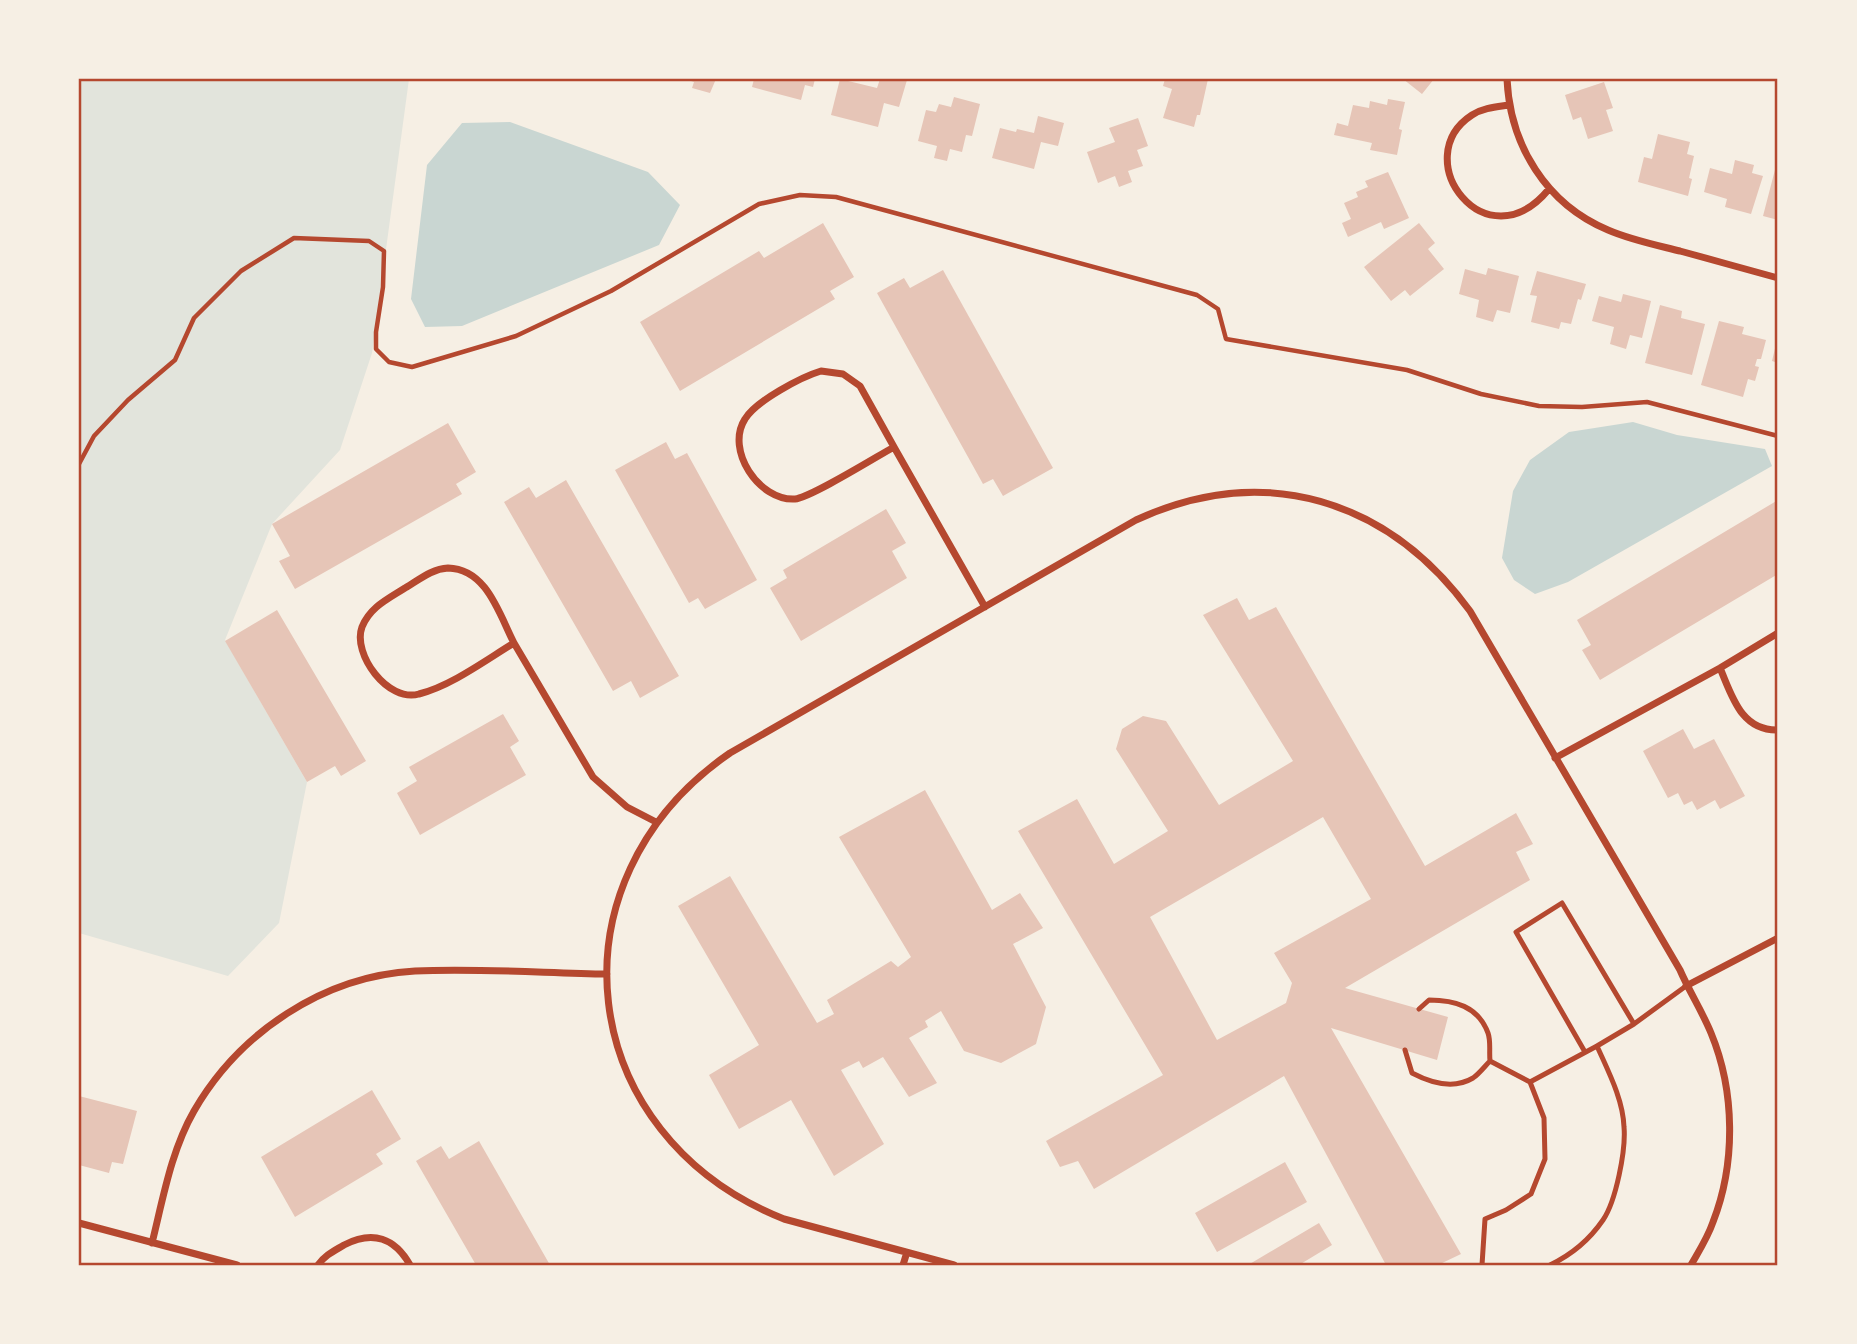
<svg xmlns="http://www.w3.org/2000/svg" width="1857" height="1344" font-family="Cabin,sans-serif">
<style>
.green{fill:#e2e4dc}
.water{fill:#c9d6d2}
.building{fill:#e6c5b7;fill-rule:evenodd}
.lines{fill:none;stroke-linecap:round;stroke-linejoin:round}
.path{stroke:#b5482f;stroke-width:4.5}
.service{stroke:#b5482f;stroke-width:5}
.minor{stroke:#b5482f;stroke-width:7}
.neatline{fill:none;stroke:#b5482f;stroke-width:2.5}
</style>
<rect width="100%" height="100%" fill="#f6efe4"/>
<!-- green -->
<path class="green" d="M79,79H409L372,353L340,450L272,524L225,640L307,782L279,923L228,976L79,933Z"/>
<!-- water -->
<path class="water" d="M510,122L648,172L680,205L659,245L462,326L425,327L411,299L427,165L462,123Z
M1633,422L1677,435L1765,449L1772,466L1568,582L1535,594L1514,580L1502,558L1513,491L1530,460L1569,432Z"/>
<!-- building -->
<path class="building" d="M685,79H716L710,93L692,88L694,82Z
M754,79H815L813,87L805,85L801,100L752,87Z
M840,79L877,88L880,79L907,80L899,107L884,103L878,127L831,115Z
M1165,79H1208L1200,115H1197L1194,127L1163,118L1172,89L1163,86Z
M1403,79H1434L1422,94Z
M1604,82L1613,108L1606,110L1613,131L1588,139L1581,117L1573,120L1565,95Z
M954,97L980,104L972,136L966,135L962,152L950,149L947,161L934,158L937,146L918,141L926,110L936,112L939,104L951,107Z
M1388,99L1405,102L1399,129L1402,130L1397,155L1370,150L1372,143L1334,135L1337,123L1348,126L1353,105L1369,108L1370,101L1387,105Z
M1038,116L1064,123L1058,146L1041,142L1034,169L992,158L1000,128L1016,132L1017,129L1034,133Z
M1138,118L1148,146L1137,150L1143,166L1128,171L1132,182L1119,187L1115,176L1098,183L1087,152L1115,142L1109,128Z
M1658,134L1690,142L1687,154L1694,156L1689,178L1692,179L1688,196L1638,182L1644,157L1652,159Z
M1735,160L1754,165L1752,173L1763,176L1751,214L1725,207L1727,199L1704,192L1710,168L1732,174Z
M1777,162H1778V220L1763,216Z
M1388,172L1409,218L1384,229L1381,222L1348,237L1342,223L1351,219L1344,203L1358,197L1356,192L1368,187L1365,181Z
M823,223L854,277L830,291L835,299L680,391L640,322L759,251L764,258Z
M1419,223L1435,243L1428,249L1444,269L1410,296L1405,290L1391,301L1364,267Z
M1488,268L1519,276L1510,313L1497,310L1493,322L1476,317L1479,300L1459,294L1465,269L1486,275Z
M943,270L1053,468L1003,496L993,479L983,484L877,293L904,278L910,288Z
M1537,271L1586,284L1581,300L1578,299L1571,324L1561,322L1559,329L1531,322L1537,296L1530,295Z
M1623,294L1651,301L1642,338L1630,335L1626,349L1610,344L1614,327L1592,321L1599,296L1621,302Z
M1660,305L1682,311L1681,318L1705,324L1692,375L1645,363Z
M1719,321L1744,327L1742,334L1766,340L1761,359H1757L1755,366L1759,367L1755,381L1748,379L1743,397L1701,385Z
M1777,340H1778V363L1772,361Z
M448,423L476,472L456,484L462,494L295,589L279,561L290,556L272,524Z
M666,442L675,459L687,453L757,580L705,609L698,598L689,603L615,470Z
M566,480L679,676L640,698L631,681L613,691L504,502L529,487L536,498Z
M1778,500V574L1600,680L1582,650L1591,645L1577,620Z
M886,509L906,543L892,551L907,578L801,641L770,588L787,578L783,570Z
M1237,598L1249,620L1276,607L1425,866L1516,813L1533,844L1516,852L1530,880L1345,988L1448,1017L1437,1060L1331,1028L1461,1254L1438,1265H1386L1284,1076L1094,1189L1078,1161L1060,1167L1046,1141L1163,1075L1018,831L1077,799L1114,864L1168,831L1116,749L1122,729L1143,716L1166,721L1219,805L1293,761L1203,615ZM1323,817L1371,899L1274,953L1292,983L1286,1003L1217,1040L1150,917Z
M277,610L366,761L341,776L335,766L307,782L225,641Z
M503,714L519,741L510,747L526,775L420,835L397,793L417,781L409,767Z
M1683,729L1694,749L1714,739L1745,796L1720,809L1715,800L1697,810L1692,801L1684,805L1678,793L1668,798L1643,751Z
M925,790L992,910L1020,893L1043,928L1013,944L1046,1007L1036,1044L1001,1063L964,1051L941,1011L925,1021L928,1027L909,1038L937,1083L909,1097L883,1057L863,1068L859,1061L841,1070L884,1144L834,1176L791,1100L739,1129L709,1075L759,1045L678,906L730,876L817,1023L834,1014L827,1000L891,961L898,967L911,957L839,837Z
M372,1090L401,1139L376,1154L383,1164L295,1217L261,1157Z
M79,1096L137,1111L123,1164L112,1162L109,1173L79,1165Z
M479,1141L550,1265H476L416,1161L441,1146L449,1159Z
M1285,1162L1307,1202L1217,1252L1195,1213Z
M1319,1223L1332,1245L1299,1265H1248Z"/>
<g class="lines">
<!-- path -->
<path class="path" d="M79,464L94,436L128,400L175,360L194,318L241,271L294,238L369,241L384,251L383,287L376,332V349L389,362L412,367L516,336L611,291L759,204L800,195L836,197L1197,295L1218,309L1226,339L1407,370L1481,394L1539,406L1582,407L1647,402L1778,436"/>
<!-- service -->
<path class="service" d="M1634,1024L1686,986
M1405,1050L1412,1073C1431,1083 1453,1090 1473,1078C1479,1074 1485,1066 1490,1061C1489,1052 1491,1041 1488,1033C1478,1006 1454,1000 1429,1000L1419,1009
M1585,1052L1516,932L1562,903L1634,1024L1597,1046
M1490,1061L1530,1082
M1482,1265L1485,1219L1506,1210L1531,1194L1545,1159L1544,1118L1530,1082L1597,1046C1608,1071 1623,1099 1624,1127C1626,1150 1616,1201 1603,1220C1590,1239 1571,1255 1550,1265"/>
<!-- minor -->
<path class="minor" d="M1507,79C1510,145 1546,204 1608,230C1631,240 1656,245 1680,251C1713,260 1745,269 1778,278
M1509,105C1496,107 1483,108 1472,115C1406,158 1486,266 1549,189
M821,371L843,374L860,386L894,447C876,457 810,498 795,499C759,501 725,450 745,419C756,401 801,377 821,371Z
M894,447L985,607
M448,568C487,569 499,614 514,643C486,660 451,686 419,694C388,703 352,654 362,627C370,607 388,599 405,588C419,580 431,569 448,568Z
M514,643L593,777L627,807L656,822
M1720,668C1732,696 1741,731 1778,730
M1555,758L1720,668L1778,633
M1686,986L1778,938
M79,1223L237,1265
M152,1243C163,1199 171,1151 194,1111C239,1033 323,976 415,971C478,968 544,973 607,974
M318,1265C325,1255 334,1251 344,1245C373,1230 395,1238 410,1265
M903,1265L907,1252
M954,1265L784,1219C574,1136 544,881 730,753L1136,520C1264,461 1388,499 1470,611L1680,970C1689,991 1702,1011 1711,1033C1735,1091 1736,1163 1713,1222C1708,1237 1699,1251 1691,1265"/>
</g>
<!-- border -->
<rect width="1857" height="1344" fill="none" stroke="#f6efe4" stroke-width="161"/>
<rect x="80" y="80" width="1696" height="1184" class="neatline"/>
</svg>
